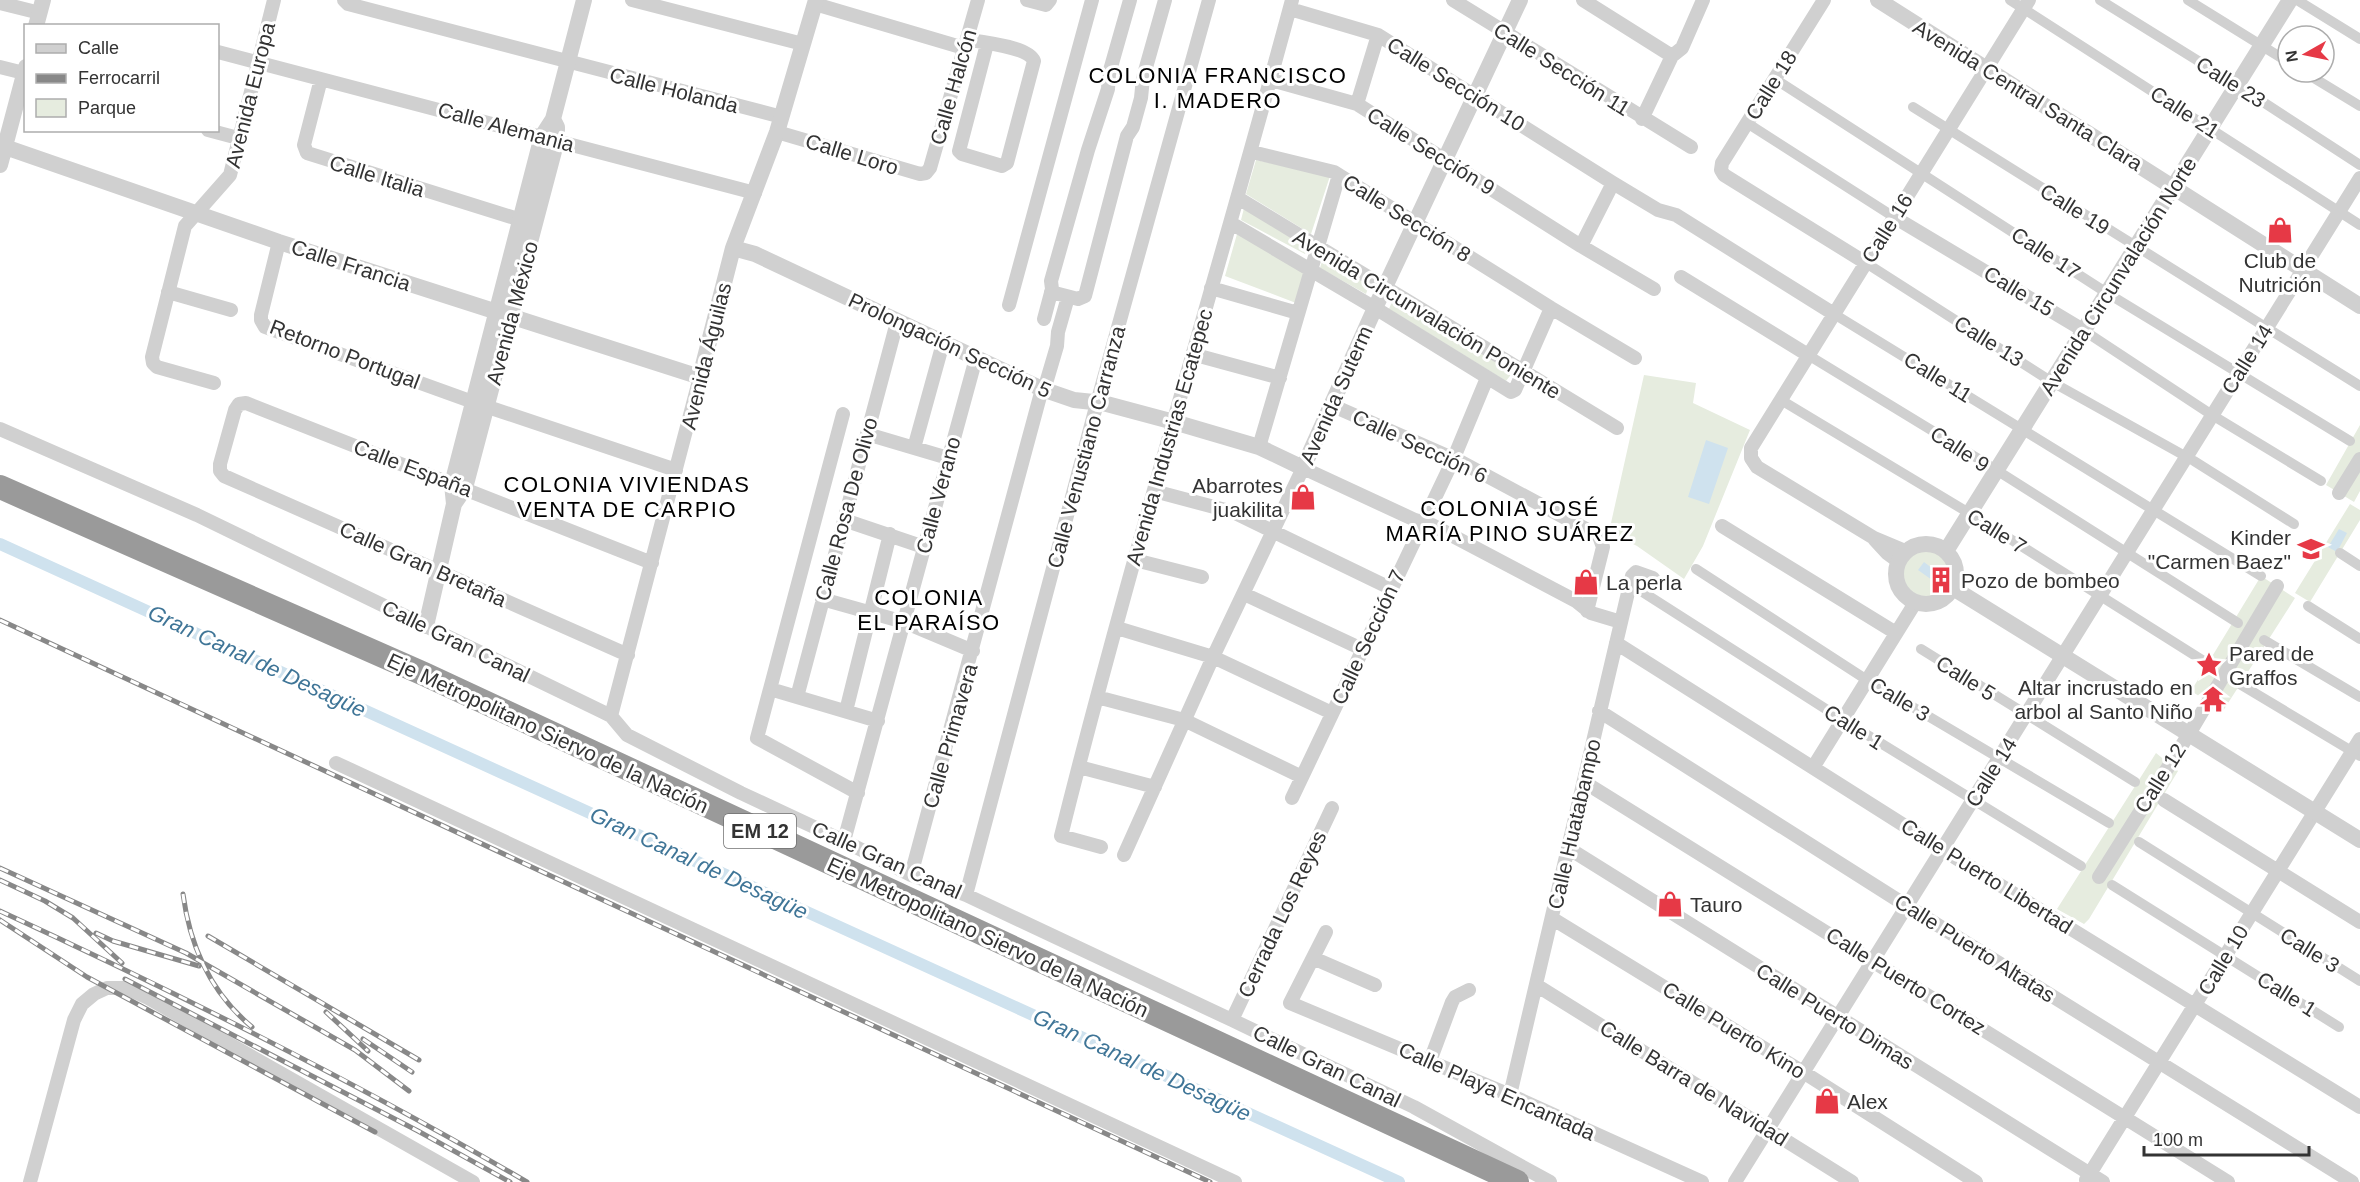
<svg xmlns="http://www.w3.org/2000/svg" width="2360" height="1182" font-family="Helvetica,sans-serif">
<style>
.green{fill:#e6ecdf}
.water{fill:#cfe2ee}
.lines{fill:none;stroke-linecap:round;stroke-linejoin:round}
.canal{stroke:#cfe2ee;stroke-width:12}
.pedestrian{stroke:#d0d0d0;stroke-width:10}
.minor{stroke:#d0d0d0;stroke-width:14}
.tertiary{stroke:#d0d0d0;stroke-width:16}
.motorway{stroke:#9a9a9a;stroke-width:24}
.rail-casing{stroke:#888;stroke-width:5}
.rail{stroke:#fff;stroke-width:3;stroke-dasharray:9;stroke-linecap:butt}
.labels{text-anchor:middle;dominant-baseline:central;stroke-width:6;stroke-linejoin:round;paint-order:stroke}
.shield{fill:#fff;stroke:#707070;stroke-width:1.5}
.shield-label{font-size:20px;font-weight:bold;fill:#333}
.street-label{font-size:21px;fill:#333;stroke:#fff}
.poi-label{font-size:21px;fill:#333;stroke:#fff;text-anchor:start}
.neighbourhood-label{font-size:22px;letter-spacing:1.5px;fill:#000;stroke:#fff}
.water-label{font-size:22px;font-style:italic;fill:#3f7597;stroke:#fff}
</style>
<rect width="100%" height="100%" fill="#fff"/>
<!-- green -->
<path class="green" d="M1256,160L1330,176L1311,234L1246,194Z
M1244,208L1309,248L1305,254L1241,220Z
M1237,234L1304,271L1296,303L1225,276Z
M1323,258L1370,282L1366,294L1320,268Z
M1393,299L1513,372L1506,381L1389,309Z
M1644,375L1696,383L1693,403L1750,430L1703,546L1684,579L1637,546L1609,532Z
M2360,425V491L2354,502L2326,485Z
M2350,504L2360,510V520L2310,602L2295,593Z
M1896 574a30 30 0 1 1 60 0a30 30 0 1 1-60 0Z
M2261,576L2295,598L2223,711L2191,691Z
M2156,753L2178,771L2089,919L2084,924L2057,909Z"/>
<!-- water -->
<path class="water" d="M1706,440L1728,448L1709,504L1688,497Z
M2339,529L2347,533L2337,552L2328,547Z
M1924,562L1937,572L1932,580L1918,570Z"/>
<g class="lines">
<!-- canal -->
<path class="canal" d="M0,544L1399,1182"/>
<!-- pedestrian -->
<path class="pedestrian" d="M2010,0L2360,225
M2100,0L2237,85L2360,165
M2188,0L2288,62
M2297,0L2360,39
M2304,72L2360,106
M1775,79L2107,293L2350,441
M1913,107L2360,386
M1747,123L1894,217
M1866,263L2052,382L2194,461L2294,524
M1834,314L2261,576
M2083,330L2212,415L2321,481
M1808,355L1982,461L2238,623
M1781,400L1969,513L2210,665
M2340,553L2360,566
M1696,569L1867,680L2109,823
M1630,584L1843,720L2081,866
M2308,606L2360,639
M2264,640L2360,697
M1921,649L2135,782
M2238,683L2360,756
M2139,842L2360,981
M2112,885L2339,1027"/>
<!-- minor -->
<path class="minor" d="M344,0L348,4L782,117
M632,0L803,44
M1027,0L1046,5L1050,0
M1453,0L1691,147
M1583,0L1672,56
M1824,0L1722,163L1721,170L1724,175L1866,263
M0,3L40,13
M815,4L964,48
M1290,9L1378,35L1613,183L1658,210L1676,215L1834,314
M967,39C982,43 1028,46 1034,61L1007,163L1002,166L962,154L959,151L987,44
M218,52L755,193
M0,67L24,73
M321,79L304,145L307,153L521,220
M1271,80L1357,104L1581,246L1654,289
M1357,104L1378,35
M1642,119L1672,56L1682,48L1703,0
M208,130L238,138
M777,132L920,174L926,173L930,168L978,0
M1252,152L1334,172L1551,308L1635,358
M1238,198L1617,428
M1894,217L2083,330
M1231,223L1375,308L1511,392L1515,390L1551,308
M279,242L261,315V320L265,327L473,402L676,470
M1581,246L1613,183
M1681,277L1808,355
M1211,288L1298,313
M168,292L231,310
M1051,292L1078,299L1085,296L1127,136L1133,127L1141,98L1143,78L1165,0
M1009,305L1092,0
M1044,319L1052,289L1051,281L1088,150L1108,89L1109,74L1130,0
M1192,354L1280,378
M214,383L157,367L153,363L152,357L185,226L230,175L274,0
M1044,390L1057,346L1058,332L1068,297
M1331,405L1461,462L1599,536L1603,547L1587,611
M843,414L757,738L858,793
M0,429L197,515L603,712L611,716L627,735L741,793L844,841L911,875L966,895L1232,1020L1414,1107L1550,1182
M867,434L948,458
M1259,447L1339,175
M914,448L943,343
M1154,491L1233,512L1390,588
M2339,493L2360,459
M844,520L924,547
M1722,526L1896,633
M1875,540L1887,553L1898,561
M1905,551L1874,538L1757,467L1751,458V448L2029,0
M1135,560L1202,577
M1244,594L1362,649
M822,599L904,622L973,651
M1117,628L1213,657L1332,713
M1616,643L1943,850L2360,1107
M628,655L224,476L220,471V464L235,410L239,404L246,403L652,563
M770,689L878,721
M797,697L897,322
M1097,697L1184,720L1302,777
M846,711L890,534
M1599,711L1907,906L2352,1182
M611,716L700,377
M336,763L1235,1182
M1814,766L1915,603
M1079,767L1155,787
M1584,782L2228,1182
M1292,798L1453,460L1487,378
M2164,800L2360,922
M844,841L976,358
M1101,847L1061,836C1131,555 1217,279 1292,0
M1568,848L2103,1182
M1124,855L1213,657L1303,468L1415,520L1432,525L1576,601L1591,613L1621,622
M911,875L1042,389
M2099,877L2189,734L2277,586
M966,895L1097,403L1209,0
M1553,919L1803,1072L1976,1182
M1326,932L1290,1003L1510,1095L1702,1182
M1313,958L1375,985
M1536,985L1852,1182
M1232,1020L1332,808
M1430,1061L1452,1002L1455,997L1469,990
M1510,1095L1630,584L1632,576L1636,572L1653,578
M2086,1180L2360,739
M30,1182L74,1020L82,1004L94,994L107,988H126L148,998L473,1182
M1735,1182L2360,178"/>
<!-- tertiary -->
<path class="tertiary" d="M1878,0L2360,306
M36,26L43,0
M5,147L279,242L700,377L733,248L777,132L816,0
M0,165L26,67
M733,248L755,254L1042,389L1074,400L1103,403L1174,422L1259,447L1303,468L1375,308L1520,0
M454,504L465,488L557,140V127L553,119
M1896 574a30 30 0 1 1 60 0a30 30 0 1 1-60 0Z
M1946,551L2290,0
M1953,588L2360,840
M426,626L454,504L452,484L542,136L553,119L584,0"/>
<!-- motorway -->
<path class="motorway" d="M0,487L424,674L1517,1182"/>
<!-- rail casing -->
<g class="rail-casing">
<path id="rail" d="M0,620L1210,1182
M0,868L186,953L355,1050L409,1091
M0,880L45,901L73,918L122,963
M183,894C190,947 211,993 252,1027
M0,911C180,994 356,1082 527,1182
M0,920L87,977L375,1132
M96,933L113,941L199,966
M208,936L419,1060
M125,979L418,1131L510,1182
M326,1012L368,1051
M363,1039L412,1072"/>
</g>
<!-- rail -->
<use href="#rail" class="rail"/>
</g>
<!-- icons -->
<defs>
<g id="shop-bare" transform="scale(2.07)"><path d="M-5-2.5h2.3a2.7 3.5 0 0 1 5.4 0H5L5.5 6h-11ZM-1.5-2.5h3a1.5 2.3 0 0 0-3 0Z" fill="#e63946" stroke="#fff" stroke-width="2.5" paint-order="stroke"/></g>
<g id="school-bare" transform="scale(2.07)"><path d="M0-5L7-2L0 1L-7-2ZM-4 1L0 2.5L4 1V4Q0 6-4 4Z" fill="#e63946" stroke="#fff" stroke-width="2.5" paint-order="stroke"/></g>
<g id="building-bare" transform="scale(2.07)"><path d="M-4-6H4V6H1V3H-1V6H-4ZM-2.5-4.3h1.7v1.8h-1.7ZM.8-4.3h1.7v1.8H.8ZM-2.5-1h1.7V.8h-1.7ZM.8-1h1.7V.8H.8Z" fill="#e63946" stroke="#fff" stroke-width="2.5" paint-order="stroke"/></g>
<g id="sight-bare" transform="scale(2.07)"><path d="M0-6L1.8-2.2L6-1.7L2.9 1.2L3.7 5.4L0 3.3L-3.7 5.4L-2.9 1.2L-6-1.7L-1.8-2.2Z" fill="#e63946" stroke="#fff" stroke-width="2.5" paint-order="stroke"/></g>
<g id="temple-bare" transform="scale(2.07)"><path d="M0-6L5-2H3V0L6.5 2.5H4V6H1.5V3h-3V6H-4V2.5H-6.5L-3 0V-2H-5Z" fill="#e63946" stroke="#fff" stroke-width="2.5" paint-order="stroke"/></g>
</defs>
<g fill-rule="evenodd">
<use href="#shop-bare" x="2280" y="230"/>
<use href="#shop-bare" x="1303" y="497"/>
<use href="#school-bare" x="2311" y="549"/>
<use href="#building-bare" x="1941" y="580"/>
<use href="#shop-bare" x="1586" y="582"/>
<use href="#sight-bare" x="2209" y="665"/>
<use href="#temple-bare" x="2213" y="699"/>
<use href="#shop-bare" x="1670" y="904"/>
<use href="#shop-bare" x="1827" y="1101"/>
</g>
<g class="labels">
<!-- shield labels -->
<rect class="shield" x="724" y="814" width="72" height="34" rx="4.5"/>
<g class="shield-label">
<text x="760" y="831">EM 12</text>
</g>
<!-- street labels -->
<g class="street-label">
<text transform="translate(1562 69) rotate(32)">Calle Sección 11</text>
<text transform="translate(2231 82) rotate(32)">Calle 23</text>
<text transform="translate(1456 84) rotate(32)">Calle Sección 10</text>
<text transform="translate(1771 85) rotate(-58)">Calle 18</text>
<text transform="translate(953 87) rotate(-74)">Calle Halcón</text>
<text transform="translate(674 90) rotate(14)">Calle Holanda</text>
<text transform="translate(250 95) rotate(-76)">Avenida Europa</text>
<text transform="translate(2028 95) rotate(32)">Avenida Central Santa Clara</text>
<text transform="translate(2185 112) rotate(33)">Calle 21</text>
<text transform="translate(506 127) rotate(15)">Calle Alemania</text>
<text transform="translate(1431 151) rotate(32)">Calle Sección 9</text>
<text transform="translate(852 154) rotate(17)">Calle Loro</text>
<text transform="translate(377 176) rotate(17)">Calle Italia</text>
<text transform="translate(2075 209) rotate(32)">Calle 19</text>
<text transform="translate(1407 218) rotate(32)">Calle Sección 8</text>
<text transform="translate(1887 228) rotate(-58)">Calle 16</text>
<text transform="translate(2046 253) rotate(33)">Calle 17</text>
<text transform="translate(351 265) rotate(18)">Calle Francia</text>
<text transform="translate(2118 276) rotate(-58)">Avenida Circunvalación Norte</text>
<text transform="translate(2019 291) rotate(31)">Calle 15</text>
<text transform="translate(512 313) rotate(-75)">Avenida México</text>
<text transform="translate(1427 314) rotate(31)">Avenida Circunvalación Poniente</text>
<text transform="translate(1989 341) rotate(32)">Calle 13</text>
<text transform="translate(950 345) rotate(25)">Prolongación Sección 5</text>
<text transform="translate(345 354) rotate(21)">Retorno Portugal</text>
<text transform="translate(706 356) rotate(-76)">Avenida Águilas</text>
<text transform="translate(2247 359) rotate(-58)">Calle 14</text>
<text transform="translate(1938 377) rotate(32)">Calle 11</text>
<text transform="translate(1336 395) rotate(-66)">Avenida Suterm</text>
<text transform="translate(1169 437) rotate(-74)">Avenida Industrias Ecatepec</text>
<text transform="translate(1420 446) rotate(25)">Calle Sección 6</text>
<text transform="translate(1086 447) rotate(-75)">Calle Venustiano Carranza</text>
<text transform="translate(1960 449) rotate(33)">Calle 9</text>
<text transform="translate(413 468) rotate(21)">Calle España</text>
<text transform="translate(938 495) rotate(-75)">Calle Verano</text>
<text transform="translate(846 509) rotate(-75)">Calle Rosa De Olivo</text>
<text transform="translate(1997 531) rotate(32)">Calle 7</text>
<text transform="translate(423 564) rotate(24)">Calle Gran Bretaña</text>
<text transform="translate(1368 637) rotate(-65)">Calle Sección 7</text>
<text transform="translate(456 641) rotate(26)">Calle Gran Canal</text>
<text transform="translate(1966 678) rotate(32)">Calle 5</text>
<text transform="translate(1900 699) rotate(31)">Calle 3</text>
<text transform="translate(1854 727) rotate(32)">Calle 1</text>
<text transform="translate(548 733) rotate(25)">Eje Metropolitano Siervo de la Nación</text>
<text transform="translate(950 736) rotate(-74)">Calle Primavera</text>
<text transform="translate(1991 772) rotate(-58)">Calle 14</text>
<text transform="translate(2160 778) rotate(-58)">Calle 12</text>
<text transform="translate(1574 824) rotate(-77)">Calle Huatabampo</text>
<text transform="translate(887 860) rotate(24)">Calle Gran Canal</text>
<text transform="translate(1987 876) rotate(32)">Calle Puerto Libertad</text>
<text transform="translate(1282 914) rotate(-65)">Cerrada Los Reyes</text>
<text transform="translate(988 937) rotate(25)">Eje Metropolitano Siervo de la Nación</text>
<text transform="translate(1975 948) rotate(32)">Calle Puerto Altatas</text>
<text transform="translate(2310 950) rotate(32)">Calle 3</text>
<text transform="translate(2223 960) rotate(-59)">Calle 10</text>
<text transform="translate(1906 981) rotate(32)">Calle Puerto Cortez</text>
<text transform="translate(2287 994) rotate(32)">Calle 1</text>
<text transform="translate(1835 1016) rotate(32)">Calle Puerto Dimas</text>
<text transform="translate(1734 1030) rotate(32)">Calle Puerto Kino</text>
<text transform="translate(1327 1066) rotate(26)">Calle Gran Canal</text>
<text transform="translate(1694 1083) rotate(32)">Calle Barra de Navidad</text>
<text transform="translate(1497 1091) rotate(24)">Calle Playa Encantada</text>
</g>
<!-- poi labels -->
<g class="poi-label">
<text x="2280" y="260" text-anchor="middle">Club de<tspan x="2280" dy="24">Nutrición</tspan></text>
<text x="1283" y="485" text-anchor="end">Abarrotes<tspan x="1283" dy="24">juakilita</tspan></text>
<text x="2291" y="537" text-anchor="end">Kinder<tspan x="2291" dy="24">"Carmen Baez"</tspan></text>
<text x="1961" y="580">Pozo de bombeo</text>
<text x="1606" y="582">La perla</text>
<text x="2229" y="653">Pared de<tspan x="2229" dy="24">Graffos</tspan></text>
<text x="2193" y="687" text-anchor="end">Altar incrustado en<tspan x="2193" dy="24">arbol al Santo Niño</tspan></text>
<text x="1690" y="904">Tauro</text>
<text x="1847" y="1101">Alex</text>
</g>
<!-- neighbourhood labels -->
<g class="neighbourhood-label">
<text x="1218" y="75">COLONIA FRANCISCO<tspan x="1218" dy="25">I. MADERO</tspan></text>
<text x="627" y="484">COLONIA VIVIENDAS<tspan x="627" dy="25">VENTA DE CARPIO</tspan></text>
<text x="1510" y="508">COLONIA JOSÉ<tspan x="1510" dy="25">MARÍA PINO SUÁREZ</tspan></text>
<text x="929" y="597">COLONIA<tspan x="929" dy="25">EL PARAÍSO</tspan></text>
</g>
<!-- water labels -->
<g class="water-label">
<text transform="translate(257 661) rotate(25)">Gran Canal de Desagüe</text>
<text transform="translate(699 863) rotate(25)">Gran Canal de Desagüe</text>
<text transform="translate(1142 1065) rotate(25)">Gran Canal de Desagüe</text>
</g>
</g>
<!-- legend -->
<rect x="24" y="24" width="195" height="108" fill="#ffffff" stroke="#adadad" stroke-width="1.5"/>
<rect x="36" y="44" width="30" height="9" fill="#d0d0d0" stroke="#adadad" stroke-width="1.5"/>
<text x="78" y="54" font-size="18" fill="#333333">Calle</text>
<rect x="36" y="74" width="30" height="9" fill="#888888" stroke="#adadad" stroke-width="1.5"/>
<text x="78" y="84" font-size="18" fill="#333333">Ferrocarril</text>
<rect x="36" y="99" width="30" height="18" fill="#e6ecdf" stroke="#adadad" stroke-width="1.5"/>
<text x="78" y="114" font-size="18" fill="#333333">Parque</text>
<!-- north arrow -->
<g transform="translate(2306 54) rotate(261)"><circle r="28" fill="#ffffff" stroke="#adadad" stroke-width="1.5"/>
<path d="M0-4.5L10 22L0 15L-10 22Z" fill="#e63946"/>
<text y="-9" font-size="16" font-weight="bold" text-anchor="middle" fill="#333333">N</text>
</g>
<!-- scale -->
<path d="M2144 1146v9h165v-9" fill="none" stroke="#333333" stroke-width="3"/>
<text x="2153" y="1146" font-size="18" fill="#333333" stroke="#ffffff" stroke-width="4.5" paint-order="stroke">100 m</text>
</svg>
